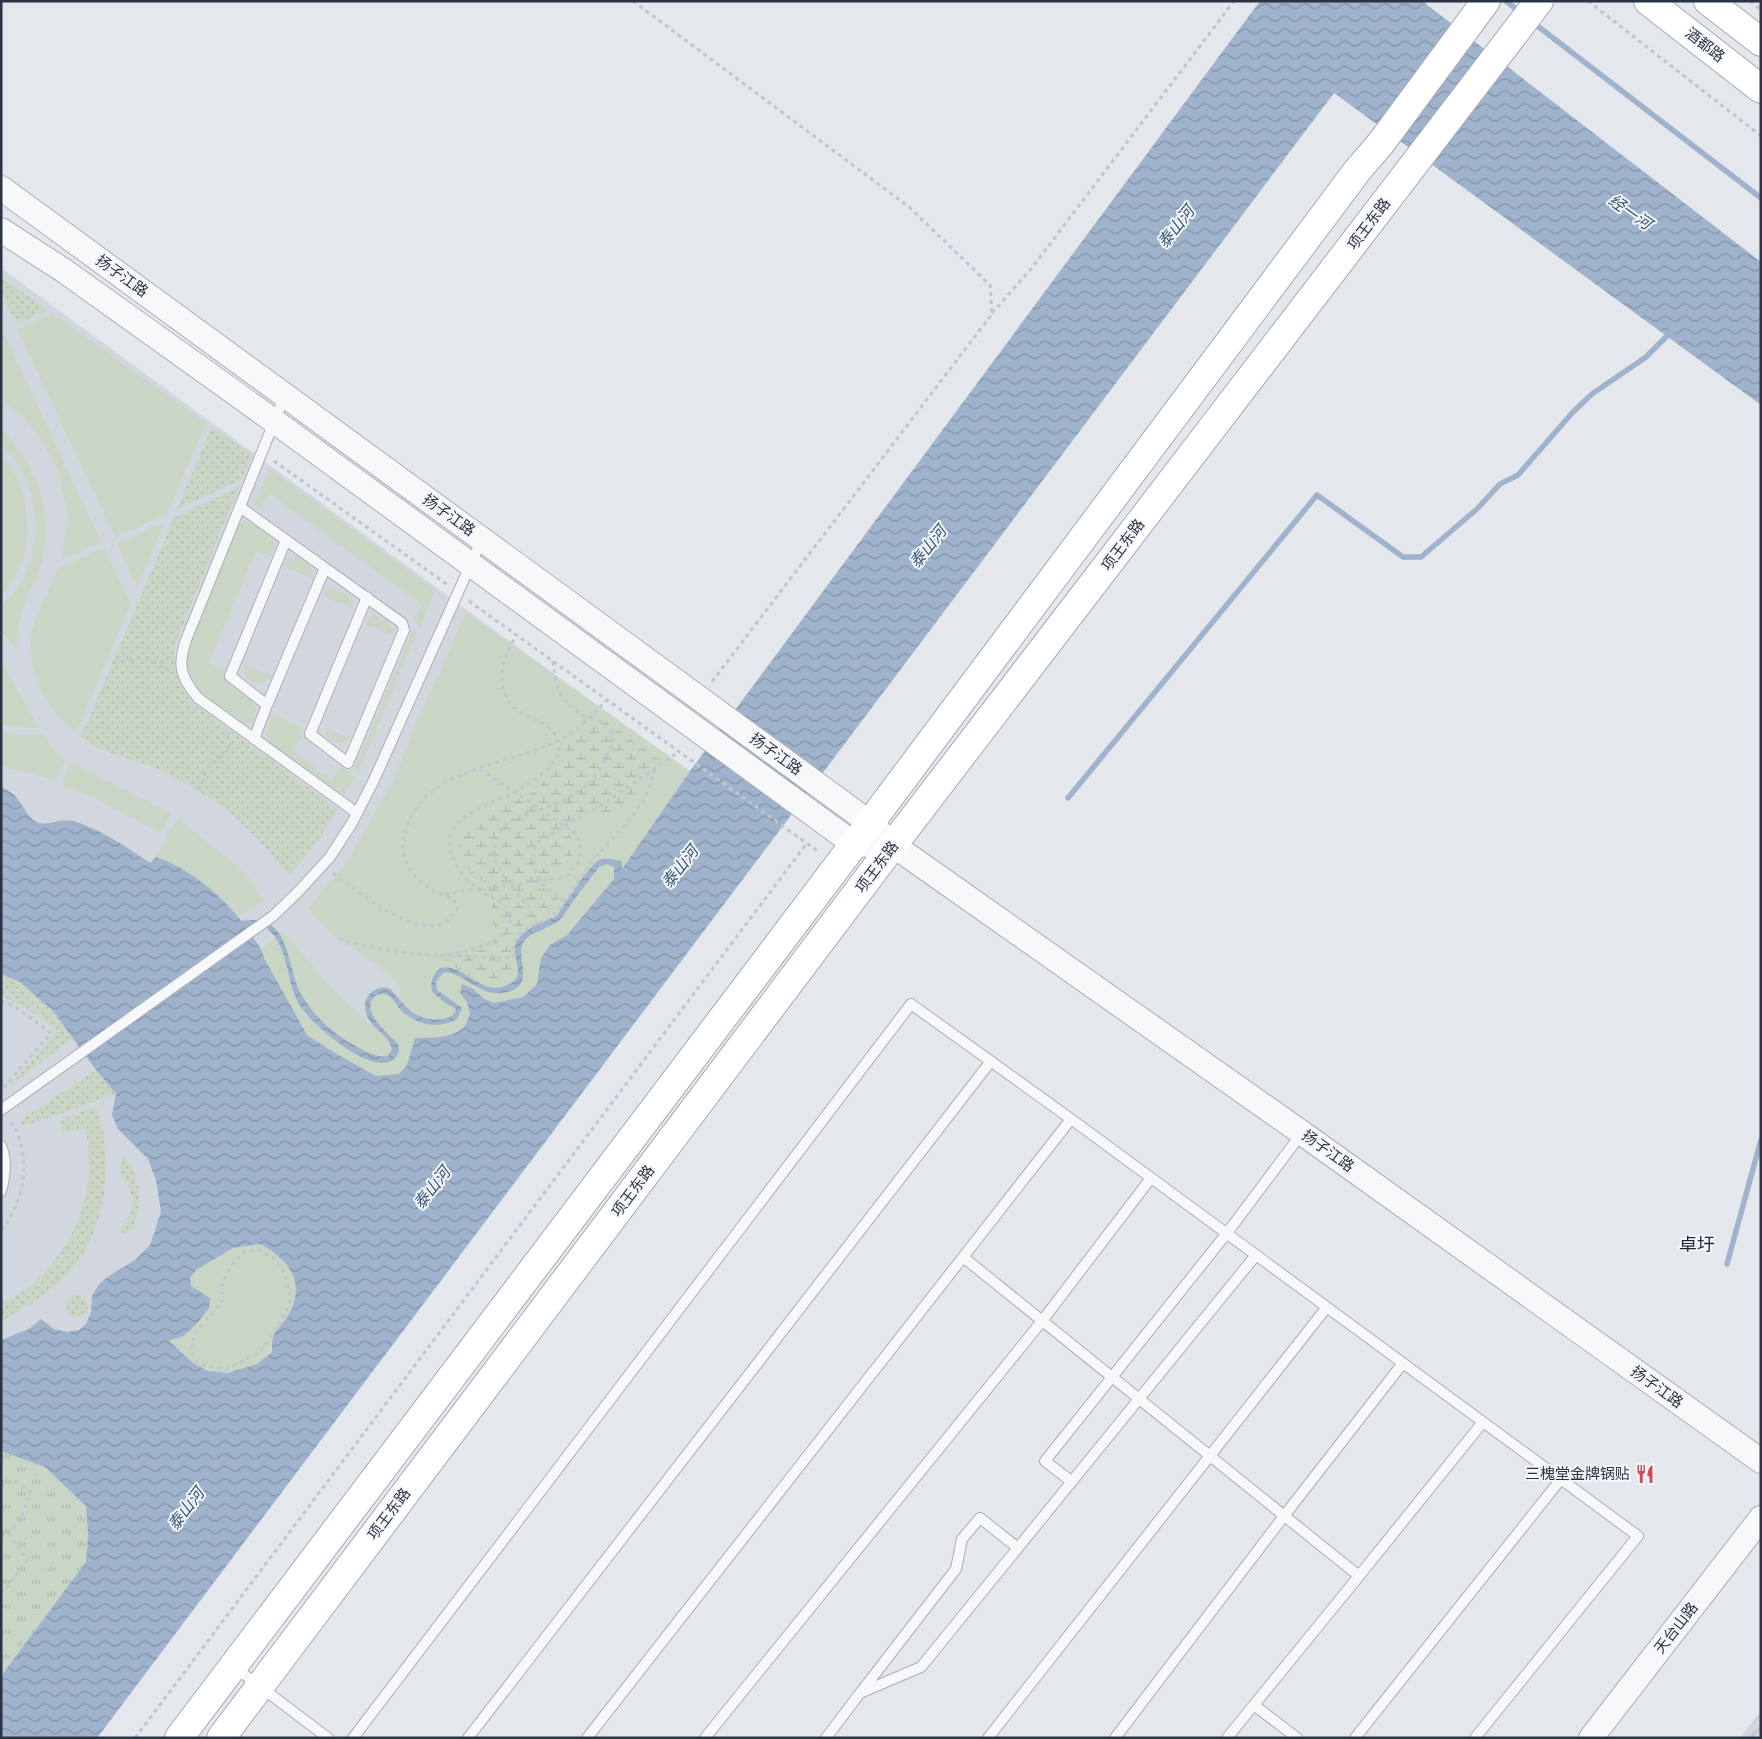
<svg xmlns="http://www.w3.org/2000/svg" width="1762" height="1739" font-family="'Fira Sans Condensed','Noto Sans SC',sans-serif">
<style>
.built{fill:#d2d6de}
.industrial{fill:url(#industrial-furrows)}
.grass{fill:#c9d6c5}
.wetland{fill:url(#wetland-marsh)}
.park{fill:url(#park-tufts)}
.garden{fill:url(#garden-dots)}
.water{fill:url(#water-waves);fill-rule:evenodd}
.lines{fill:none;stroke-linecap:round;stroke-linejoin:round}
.stream{stroke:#9fb4cc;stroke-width:5.5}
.service-casing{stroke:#a9aeb7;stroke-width:12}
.tertiary-casing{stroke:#a9aeb7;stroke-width:26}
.primary-casing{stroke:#a3abb8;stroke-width:30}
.path{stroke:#c2c5cb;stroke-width:3;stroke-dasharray:4 4;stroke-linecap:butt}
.service{stroke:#f7f8fa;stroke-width:10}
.tertiary{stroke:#f7f8fa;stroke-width:24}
.primary{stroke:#fff;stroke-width:28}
.path-bridge{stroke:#c2c5cb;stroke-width:3;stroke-dasharray:4 4;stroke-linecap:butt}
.labels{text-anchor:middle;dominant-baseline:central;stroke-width:4;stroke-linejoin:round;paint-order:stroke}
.street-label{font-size:15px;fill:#2b3445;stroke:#f4f6f9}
.poi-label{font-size:15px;fill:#2b3445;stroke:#f4f6f9;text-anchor:end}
.water-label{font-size:16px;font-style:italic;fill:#34527a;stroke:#f4f6f9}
.quarter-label{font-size:18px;fill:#1d2536;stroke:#f4f6f9}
</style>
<defs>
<pattern id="industrial-furrows" width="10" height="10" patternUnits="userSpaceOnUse" patternTransform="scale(1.25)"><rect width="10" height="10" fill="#d2d6de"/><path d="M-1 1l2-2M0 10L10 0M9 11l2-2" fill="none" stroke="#b4b8c0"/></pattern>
<pattern id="wetland-marsh" width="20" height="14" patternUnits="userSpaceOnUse" patternTransform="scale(1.25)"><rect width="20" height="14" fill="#c9d6c5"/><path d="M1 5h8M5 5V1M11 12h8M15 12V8" fill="none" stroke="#adb8ab"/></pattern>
<pattern id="park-tufts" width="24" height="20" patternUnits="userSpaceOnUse" patternTransform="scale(1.25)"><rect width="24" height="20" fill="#c9d6c5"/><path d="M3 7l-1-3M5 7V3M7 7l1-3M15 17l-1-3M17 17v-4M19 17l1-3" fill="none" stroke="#adb8ab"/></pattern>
<pattern id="garden-dots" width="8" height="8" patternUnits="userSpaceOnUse" patternTransform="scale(1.25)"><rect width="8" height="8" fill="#c9d6c5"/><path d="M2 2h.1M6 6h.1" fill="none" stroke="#adb8ab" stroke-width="1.8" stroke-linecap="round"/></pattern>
<pattern id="water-waves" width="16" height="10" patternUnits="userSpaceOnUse" patternTransform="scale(1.25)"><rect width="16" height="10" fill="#9fb4cc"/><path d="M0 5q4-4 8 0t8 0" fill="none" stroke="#8293a7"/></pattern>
</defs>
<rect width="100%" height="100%" fill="#e4e7ec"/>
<!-- built -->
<path class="built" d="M1,268L688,772L86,1562L1,1676Z"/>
<!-- industrial -->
<path class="industrial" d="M1761,1712V1738H1740Z"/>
<!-- grass -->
<path class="grass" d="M53,314L206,423L167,514L115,537L17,329Z
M5,335L101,542L61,560L64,547L68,515L57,467L35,431L22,416L1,399V337Z
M1,430C39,461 56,523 40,569C36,579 31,588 27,597C20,614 17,631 16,649L2,632L1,606C46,571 47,481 1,447Z
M1,455C15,468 21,484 25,503C32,539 26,568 1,596Z
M270,469L435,590L421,627L412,620L422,605L270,494L260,509L254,505Z
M245,521C252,523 270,534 273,540C276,545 273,552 271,557L256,551L209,663L224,670L226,682L253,702C257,710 257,714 253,722C240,727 233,719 223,711C217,707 210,703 204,697C189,682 181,655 194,637L237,528L241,523Z
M164,523L137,588L117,543Z
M104,548L131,603L76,733C52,714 40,695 33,665C31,657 30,647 31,638C34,615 49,591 57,569Z
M289,557C304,557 313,564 314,579L283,566Z
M336,588L349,596L353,602L352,608L322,596L330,589Z
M466,612L690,771L608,889L567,935L550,945L539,973L537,984L523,997L494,1003L484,999L472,988L460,993L467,1002L470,1014L463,1028L449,1034L433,1038L411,1050L407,1065L399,1074L376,1076L335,1053L307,1035L264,958L261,949L284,932L333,990L371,1025C369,1018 364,1011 365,1003C366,994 377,986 386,988C391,988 395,994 398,997L401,996L398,983L386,972L335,936L308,909L348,860L395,777L420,713L441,669Z
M373,615C385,618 393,623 393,636L365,624Z
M413,629L417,633L359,771L355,768Z
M1,660L39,728L10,727L1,724Z
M243,664L273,676L264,683C249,683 244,678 243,664Z
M272,714L301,727L300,734L303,736L292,750L331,780L342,767L356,777L345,793L343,794L270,744C263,736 270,724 272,714Z
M324,727L351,738C343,745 336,744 328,738Z
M1,731L16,735L43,734L55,752L65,759L56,780L1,766Z
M71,762L157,806L171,815L160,833L91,796L63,787L64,782L63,781Z
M178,819L237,866L250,879L264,901L238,916L215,892L150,863L167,838L165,836Z
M260,1244C287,1258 305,1280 291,1310C287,1320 277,1327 273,1336C272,1341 272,1347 272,1352L257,1364L228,1373L208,1372L193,1363L169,1341L184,1336L198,1291L191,1286L190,1278L196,1270L233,1248Z"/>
<!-- wetland -->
<path class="wetland" d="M598,716L660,760C652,766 642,772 638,782C637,787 638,792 636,797C631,806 618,816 608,817C601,818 593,813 586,811L558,828C561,830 565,832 568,834C582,845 570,864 560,873L534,876L542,887L560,900C554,914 545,916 532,922C523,927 517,934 511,941C512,953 516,965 511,976C502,999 457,969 444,960L486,949C490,946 493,943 494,937C495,930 490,889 486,884C484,880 477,878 473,875C463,866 454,847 460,834C466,822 515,801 530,794C547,780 568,764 566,741Z"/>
<!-- park -->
<path class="park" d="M1,1451L45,1467L86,1506L88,1534L86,1562L1,1676Z"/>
<!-- garden -->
<path class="garden" d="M1,277L48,310L16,324L1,292Z
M212,427L252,455L242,479L177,509Z
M239,487L175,644C172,670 178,680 190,701L338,809L316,844L289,876C275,859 261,842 246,827C221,802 190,784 159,770C134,758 103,755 81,737L174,518Z
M1,974C36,989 51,1008 73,1038L9,1087L57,1031L35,1014L1,995Z
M96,1070L116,1094L22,1127L21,1120Z
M96,1106C116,1162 107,1235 64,1278C45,1296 23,1309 1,1322V1303C9,1299 18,1295 25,1290C62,1263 90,1210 89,1164C89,1153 87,1141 86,1129L62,1132L60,1120Z
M124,1157C140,1168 142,1205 135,1221C133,1226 129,1230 126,1234L121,1232C122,1217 137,1217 132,1196C128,1179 113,1177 124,1157Z
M66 1306a11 11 0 1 1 22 0a11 11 0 1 1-22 0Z"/>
<!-- water -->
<path class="water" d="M1260,1H1422L1761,262V405L1334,93L97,1738H1V1676L86,1562L88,1534L86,1506L45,1467L1,1451V1340L29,1329L41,1319L54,1329L67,1332L79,1330L86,1324L91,1312L92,1296L99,1284L109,1276L135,1260L150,1245L161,1212L156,1180L148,1159L118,1129L112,1115L116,1094L93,1066L53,1011L20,982L1,974V786C5,789 10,791 14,795C22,802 28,820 39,823C49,826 60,818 73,821C101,829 126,847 150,863L156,857C188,868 221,894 241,921C292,912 285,963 301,994C314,1016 330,1031 352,1044C363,1050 375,1058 388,1056L392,1049C388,1031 366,1029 365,1006C365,999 369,993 375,990C380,987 385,987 390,989C398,997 407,1010 417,1015C427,1021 453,1023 456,1009L444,1002L432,992C430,982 433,973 441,968C466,963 483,1001 511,983C527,974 509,954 517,941C522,931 537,924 547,920C548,919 554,918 555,917C558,915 561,909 564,905C571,895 590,865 599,860C606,857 614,860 622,861V869L690,771ZM607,864L614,867V879L567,935L550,945L541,958L537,984L523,997L494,1003L484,999L472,988L462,984L460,993L467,1002L470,1014C468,1018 466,1025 463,1028C452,1038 428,1038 415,1038L407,1065L399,1074L376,1076L335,1053L307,1035L264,958L261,949L247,928L256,925H263C291,946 284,978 299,1004C310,1023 374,1080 395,1058C399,1054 400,1050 398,1044C389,1034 360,1012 374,997C377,994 381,993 385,994C393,996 395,1004 401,1010C416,1025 438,1030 457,1019L462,1008L437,990L436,981L443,973C460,969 477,996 502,993C540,988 513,955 524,941C532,931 547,929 557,922C563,918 567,910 571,904C580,892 589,880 599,867ZM260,1244C287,1258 305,1280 291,1310C287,1320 277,1327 273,1336C272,1341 272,1347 272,1352L257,1364L228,1373L208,1371L193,1363L169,1341L184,1336L199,1321L209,1308L210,1298L191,1286L190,1278L196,1270L233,1248Z"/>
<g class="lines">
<!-- stream -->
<path class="stream" d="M1506,1L1520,12
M1531,21L1761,198
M1068,798L1317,495L1403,557H1421L1477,509L1500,484L1518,475L1573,412L1592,394L1646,357L1671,332
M1727,1264L1761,1140"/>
<!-- service casing -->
<g class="service-casing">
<path id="service" d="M285,395L186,640C177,666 181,678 198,698L357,813
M240,507L402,623L404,630L348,763L310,734L367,597
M286,540L230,676L267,705L325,568
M254,739L267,705
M1,1110L273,916L298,892L330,857L352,823L374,780L482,539
M1,1146C7,1160 5,1177 1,1191
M963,1257L1359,1576L1227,1738
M1072,1482L1045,1461L1227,1233L1302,1133
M1359,1576L1483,1422
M233,1666L328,1738
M861,1692L956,1569L962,1539L980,1518L1018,1548
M1254,1705L1297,1738
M353,1738L911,1004L1071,1119L1638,1536L1475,1738
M468,1738L991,1061
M587,1738L1071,1119
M705,1738L1042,1321L1151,1178
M826,1738L860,1693L921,1667L1256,1255
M988,1738L1327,1307
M1115,1738L1284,1516L1403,1363
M1355,1738L1561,1479"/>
</g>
<!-- tertiary casing -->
<g class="tertiary-casing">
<path id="tertiary" d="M1,188L870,823L893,845L1302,1133L1761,1461
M1,230L63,270L274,421L854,844L871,845
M1591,1738L1761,1518"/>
</g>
<!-- primary casing -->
<g class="primary-casing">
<path id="primary" d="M1648,1L1761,89
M1708,1L1761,42
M179,1738L870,823L1357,171L1381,143L1486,1
M221,1738L893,845L1539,1"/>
</g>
<!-- path -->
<path class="path" d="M633,1L909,207L990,285L992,314L711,683
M1588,1L1761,136
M1750,1L1761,10
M992,313L1031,269L1234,1
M274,461L448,585
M469,601L819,852
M553,661C557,694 560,700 588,719
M113,662C124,662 136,657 146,659C154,661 161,667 169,669
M480,769L514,792
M199,791L206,770L227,751L233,741
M333,873C357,892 435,956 458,908C454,897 448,897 439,893C423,885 407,873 404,855C402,846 404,834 408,825C428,766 514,765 561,739C579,730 593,714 607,700
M445,894L478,889
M564,901C540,883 530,877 535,845L539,841L603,804L679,752
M537,923C534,917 531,911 528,906C517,890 494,872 494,851C495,841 500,830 507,824C517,815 533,812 546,808C558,803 576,795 586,786C595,778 602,765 608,754C619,733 609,726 591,716
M339,939L371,947L412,954L513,958C510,925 536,929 553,915C566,904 574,885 585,872C590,865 595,857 601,851C622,827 650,803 654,769
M440,956C460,952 502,947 509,924C511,918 511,912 506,907C499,899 490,897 481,891C463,879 443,854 452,831C460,813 498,801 515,792C527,785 539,778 549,767C554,761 559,757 559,748C558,723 534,721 517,710C500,698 499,673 506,655C508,648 513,641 517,635
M1,1001L13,1005L51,1033L2,1090
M1,1230C6,1226 9,1219 12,1214C28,1183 28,1149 10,1119
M258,1249L274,1258L283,1269L290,1292V1301L287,1310L263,1348L259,1353L227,1369L202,1365L197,1362L191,1351L195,1334L222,1301V1285L225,1277L234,1262L244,1252Z
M1,1487L14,1480L30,1492L21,1519L8,1533
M1,1536L8,1533L27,1560L8,1587L1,1591
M135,1738L807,843"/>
<!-- service -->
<use href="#service" class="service"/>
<!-- tertiary -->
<use href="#tertiary" class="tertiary"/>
<!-- primary -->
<use href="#primary" class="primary"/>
<!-- path-bridge -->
<path class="path-bridge" d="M479,889L560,878L567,876L578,863L580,853L579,840L575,833L515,792"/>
</g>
<!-- icons -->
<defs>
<g id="restaurant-bare" transform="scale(1.5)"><path d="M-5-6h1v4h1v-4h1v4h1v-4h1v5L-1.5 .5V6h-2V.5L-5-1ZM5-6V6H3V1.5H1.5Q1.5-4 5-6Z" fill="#d1495b" stroke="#f4f6f9" stroke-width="2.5" paint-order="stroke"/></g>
</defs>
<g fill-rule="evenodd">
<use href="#restaurant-bare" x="1645" y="1474"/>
</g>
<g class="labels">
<!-- street labels -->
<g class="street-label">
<text transform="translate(1705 45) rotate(38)">酒都路</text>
<text transform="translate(1369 224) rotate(-53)">项王东路</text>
<text transform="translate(122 276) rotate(36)">扬子江路</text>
<text transform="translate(449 515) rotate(36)">扬子江路</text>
<text transform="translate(1123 545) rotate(-53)">项王东路</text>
<text transform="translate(776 754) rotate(36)">扬子江路</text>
<text transform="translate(877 867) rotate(-53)">项王东路</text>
<text transform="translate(1328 1151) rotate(36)">扬子江路</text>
<text transform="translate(633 1191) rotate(-53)">项王东路</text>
<text transform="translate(1657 1387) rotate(36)">扬子江路</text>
<text transform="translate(389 1514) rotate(-53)">项王东路</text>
<text transform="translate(1676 1628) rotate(-52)">天台山路</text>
</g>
<!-- poi labels -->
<g class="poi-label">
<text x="1630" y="1474">三槐堂金牌锅贴</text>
</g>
<!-- water labels -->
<g class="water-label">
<text transform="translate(1630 212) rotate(35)">经一河</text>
<text transform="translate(1176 227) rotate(-52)">泰山河</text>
<text transform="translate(928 547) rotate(-52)">泰山河</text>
<text transform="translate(680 867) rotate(-52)">泰山河</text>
<text transform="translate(432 1188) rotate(-52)">泰山河</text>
<text transform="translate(186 1509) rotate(-53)">泰山河</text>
</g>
<!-- quarter labels -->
<g class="quarter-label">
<text x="1697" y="1245">卓圩</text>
</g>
</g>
<!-- border -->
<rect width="1762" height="1739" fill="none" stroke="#2b3445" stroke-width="5"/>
</svg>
